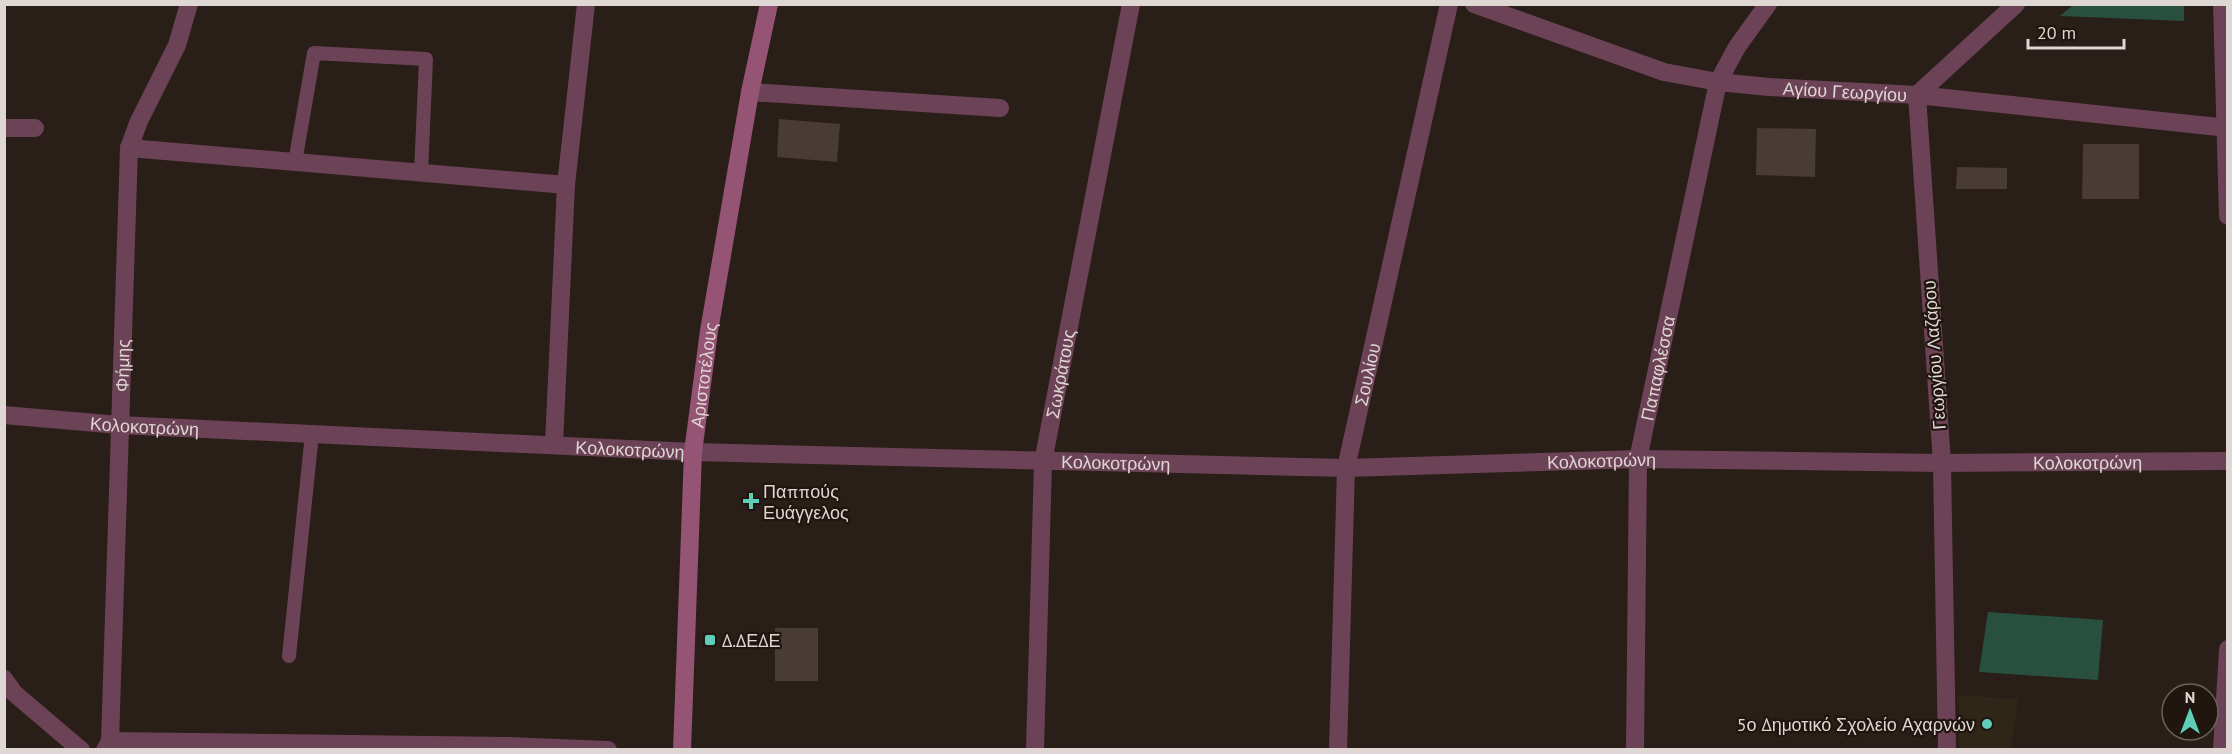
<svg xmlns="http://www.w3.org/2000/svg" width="2232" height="754" font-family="'PT Sans',sans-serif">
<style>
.education{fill:#302617}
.green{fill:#29503f}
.building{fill:#483c35}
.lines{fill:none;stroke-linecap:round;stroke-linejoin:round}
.service{stroke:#6c4356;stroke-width:14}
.minor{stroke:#6c4356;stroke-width:18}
.tertiary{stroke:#6c4356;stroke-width:18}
.secondary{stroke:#965474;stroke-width:18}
.poi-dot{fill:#5eceb8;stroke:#20150f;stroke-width:2}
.labels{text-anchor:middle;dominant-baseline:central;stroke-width:4.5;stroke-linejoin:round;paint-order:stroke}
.street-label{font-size:18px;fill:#dfd7d3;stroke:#20150f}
.poi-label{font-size:18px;fill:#dfd7d3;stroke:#20150f;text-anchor:start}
</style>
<rect width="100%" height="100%" fill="#291e18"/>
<!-- education -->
<path class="education" d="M1959,695L2018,699L2011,749H1959Z"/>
<!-- green -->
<path class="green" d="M2073,5H2184V21L2060,16Z
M1988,612L2103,620L2098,680L1979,672Z"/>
<!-- building -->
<path class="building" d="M779,119L840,124L837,162L777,157Z
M1757,128L1816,129L1815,177L1756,175Z
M2083,144H2139V199H2082Z
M1957,167L2007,168V189H1956Z
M775,628H818V681H775Z"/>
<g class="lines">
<!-- service -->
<path class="service" d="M295,162L314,53L426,59L421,173
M289,656L312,434"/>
<!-- minor -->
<g class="minor">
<path d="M2222,4L2228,216"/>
<path d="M750,92L1000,108"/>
<path d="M4,128H35"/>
<path d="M129,148L566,185"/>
<path id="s1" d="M4,415L119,425L693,452L1346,468L1638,459L1942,463L2228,461"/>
<path d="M554,444L566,185L586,4"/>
<path d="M4,679L14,693L81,750"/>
<path d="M110,741L507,746L608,750"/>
<path id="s2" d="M105,750L110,741L129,148L139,121L177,45L189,4"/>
<path id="s3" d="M1035,750L1043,462L1131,4"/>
<path id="s4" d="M1338,750L1346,468L1449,4"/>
<path id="s5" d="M1635,750L1638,459L1718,82L1737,47L1768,4"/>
<path d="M1947,750L1942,463L1917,95L2016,4"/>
<path d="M2222,750L2228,649"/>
</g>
<!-- tertiary -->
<path class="tertiary" id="s6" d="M1474,4L1664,72L1718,82L1769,87L1917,95L2228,128"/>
<!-- secondary -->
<path class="secondary" id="s7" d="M682,750L693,452L709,331L750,92L769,4"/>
</g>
<!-- markers -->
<g class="poi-dot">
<path d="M748 492h6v6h6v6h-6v6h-6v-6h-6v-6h6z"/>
<rect x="704" y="634" width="12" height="12" rx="3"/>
<circle cx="1987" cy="724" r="6"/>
</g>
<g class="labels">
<!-- street labels -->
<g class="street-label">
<text stroke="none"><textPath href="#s6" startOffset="384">Αγίου Γεωργίου</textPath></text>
<text transform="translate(1934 355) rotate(-94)">Γεωργίου Λαζάρου</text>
<text stroke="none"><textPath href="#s2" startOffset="386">Φήμης</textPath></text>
<text stroke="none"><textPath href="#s5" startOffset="384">Παπαφλέσσα</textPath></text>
<text stroke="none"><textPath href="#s3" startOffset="378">Σωκράτους</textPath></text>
<text stroke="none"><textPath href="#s4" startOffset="378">Σουλίου</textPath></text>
<text stroke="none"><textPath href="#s7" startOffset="376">Αριστοτέλους</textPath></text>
<text stroke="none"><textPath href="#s1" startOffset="141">Κολοκοτρώνη</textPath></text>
<text stroke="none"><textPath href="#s1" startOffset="627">Κολοκοτρώνη</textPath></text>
<text stroke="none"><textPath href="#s1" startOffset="1599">Κολοκοτρώνη</textPath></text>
<text stroke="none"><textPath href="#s1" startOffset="2085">Κολοκοτρώνη</textPath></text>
<text stroke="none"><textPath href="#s1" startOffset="1113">Κολοκοτρώνη</textPath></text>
</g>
<!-- poi labels -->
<g class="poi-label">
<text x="763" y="491">Παππούς<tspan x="763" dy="21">Ευάγγελος</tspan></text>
<text x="722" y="640">Δ.ΔΕΔΕ</text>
<text x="1975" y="724" text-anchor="end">5ο Δημοτικό Σχολείο Αχαρνών</text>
</g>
</g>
<!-- border -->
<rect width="2232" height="754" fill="none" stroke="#dfd7d3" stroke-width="12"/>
<!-- north arrow -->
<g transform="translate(2190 712)"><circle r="28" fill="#20150f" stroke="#6c635d" stroke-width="1.5"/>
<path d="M0-4.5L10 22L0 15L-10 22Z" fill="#5eceb8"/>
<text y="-9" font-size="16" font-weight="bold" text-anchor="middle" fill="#dfd7d3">N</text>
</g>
<!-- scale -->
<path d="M2028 39v9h96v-9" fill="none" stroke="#dfd7d3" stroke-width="3"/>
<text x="2037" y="39" font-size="18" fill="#dfd7d3" stroke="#20150f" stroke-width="4.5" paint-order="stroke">20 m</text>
</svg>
